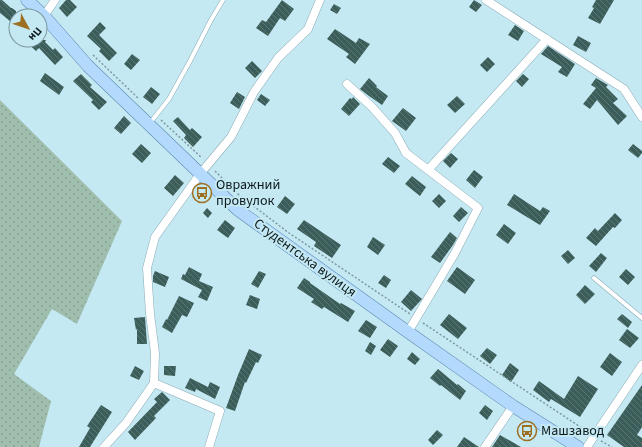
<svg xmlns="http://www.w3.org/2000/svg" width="642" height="447" font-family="'Source Sans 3',sans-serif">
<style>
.grass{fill:url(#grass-dots)}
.building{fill:url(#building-back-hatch)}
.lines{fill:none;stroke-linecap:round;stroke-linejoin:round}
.service-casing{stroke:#89abb5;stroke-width:5}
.minor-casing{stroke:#89abb5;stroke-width:9}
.primary-casing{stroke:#5887ad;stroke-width:13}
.path{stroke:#7d99a0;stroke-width:1.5;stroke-dasharray:2 2;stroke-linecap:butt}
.service{stroke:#fff;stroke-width:4}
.minor{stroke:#fff;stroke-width:8}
.primary{stroke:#b3dafc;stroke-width:12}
.labels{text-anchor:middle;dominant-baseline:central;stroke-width:4;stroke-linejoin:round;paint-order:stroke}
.poi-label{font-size:14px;fill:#0c1a1d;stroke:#c5e9f3;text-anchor:start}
.street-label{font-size:14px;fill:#0c1a1d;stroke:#c5e9f3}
</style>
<defs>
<pattern id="grass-dots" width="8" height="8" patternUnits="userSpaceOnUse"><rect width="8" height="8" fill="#a0bead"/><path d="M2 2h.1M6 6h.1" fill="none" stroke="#89a394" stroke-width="1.8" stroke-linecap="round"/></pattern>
<pattern id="building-back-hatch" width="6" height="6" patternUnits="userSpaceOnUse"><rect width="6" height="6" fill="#3b5e5a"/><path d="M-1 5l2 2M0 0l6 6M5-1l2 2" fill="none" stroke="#5a7572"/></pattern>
</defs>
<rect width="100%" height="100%" fill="#c5e9f3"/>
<!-- grass -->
<path class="grass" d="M0,100L122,221L77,324L52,309L14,374L51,401L39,447H0Z"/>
<!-- building -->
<path class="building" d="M0,0H2L11,8H12L16,11V26L0,13Z
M66,0H70L77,7L67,17L59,8Z
M282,0L294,9L285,21L280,18L268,36L256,28L262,20L266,22Z
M474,0L482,5L476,12L469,7Z
M596,0H614L600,24L588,18L594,8L592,7Z
M334,4L341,8L337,14L330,10Z
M100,22L106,28L99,35L117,53L109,61L99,51L101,49L87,36Z
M515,25L524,31L518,41L508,35Z
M335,29L356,43L359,38L370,44L355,64L346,57L349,54L327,39Z
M578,36L591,43L586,52L573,45Z
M24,40H46L45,42L53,50L55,48L63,57L55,65L39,48L36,51Z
M548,46L575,64L567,77L558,72L562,67L541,54Z
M132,54L140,60L131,70L124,64Z
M488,57L495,64L487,72L480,65Z
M252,61L262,71L255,78L245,68Z
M45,73L64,87L59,95L40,81Z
M81,74L92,85L90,87L107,102L99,110L91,102L93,100L73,81Z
M523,74L529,79L522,87L516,81Z
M369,78L377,86L376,87L388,96L382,105L369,96L360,89Z
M596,78L608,85L606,87L618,99L613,103L627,116L618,125L597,100L590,109L583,104L596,88L591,85Z
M151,87L160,94L152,104L143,97Z
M237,92L245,97L239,109L230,103Z
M261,94L270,100L265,106L257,100Z
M457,96L465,104L455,113L447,105Z
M353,97L360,104L349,116L341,109L350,98L352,99Z
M403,108L416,118L406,131L392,121Z
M124,116L131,123L121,134L114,128Z
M178,117L190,130L192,128L202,137L193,147L184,138L186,135L173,121Z
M141,144L151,153L142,163L132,154Z
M633,144L642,151V153L638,158L628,150Z
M451,153L458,159L450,168L443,161Z
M388,157L400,166L394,173L382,164Z
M474,170L483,177L475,188L466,180Z
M175,175L184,183L173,196L164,188Z
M412,176L426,187L420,196L405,184Z
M439,194L446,201L439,208L432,201Z
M514,194L540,211L543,207L550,211L540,225L507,205Z
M285,196L295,204L287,214L277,207Z
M461,207L468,213L459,222L453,216Z
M207,208L212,213L208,218L203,213Z
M615,213L622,220L615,228L613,227L596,246L586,238L595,228L598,231Z
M225,220L235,228L228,238L217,230Z
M304,220L341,245L332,258L314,246L316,242L297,229Z
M504,224L516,233L508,244L496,235Z
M450,232L457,238L453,245L440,263L431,257Z
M373,237L385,245L378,255L367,247Z
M568,250L575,258L568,264L561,256Z
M601,253L607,258L596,272L589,266Z
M189,267L202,274L199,281L213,287L207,301L198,297L202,290L181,279L183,274L185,275Z
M457,267L475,280L465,294L447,281Z
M626,269L635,277L628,285L619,277Z
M155,271L169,277L165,287L153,282V276Z
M259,271L266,274L258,288L251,284Z
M384,275L391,280L386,288L378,283Z
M304,278L310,282V283L340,304L341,303L355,311L348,322L324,307L322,309L311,302L314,299L297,288Z
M585,285L595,294L585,304L576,295Z
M411,290L422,299L411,311L401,302Z
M250,295L260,299L257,309L246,305Z
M179,296L194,303L187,317L182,315L172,333L162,327L166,319L167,320Z
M449,314L467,328L458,339L440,325Z
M622,314L632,322L628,328L617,319Z
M145,317L147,344H137V329L136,330L134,318Z
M366,320L377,327L370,338L358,331Z
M627,329L639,338L630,348L619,340Z
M388,339L398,346L390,357L380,350Z
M370,342L376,346L371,355L365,351Z
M487,348L497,355L490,364L480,356Z
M249,349L262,355L258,363L256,362L246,383L245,382L235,411L226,408L238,375Z
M412,352L420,359L415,365L407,359Z
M610,353L622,362L612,376L600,367Z
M510,363L519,370L511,382L502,375Z
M135,366L144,371L139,380L130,376Z
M164,366H176L175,376L164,375Z
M438,369L457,385L458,384L466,391L460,400L441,385L440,386L430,378Z
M578,376L598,389L580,417L551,399L549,402L533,390L539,381L564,399Z
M190,378L208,387L210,382L220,387L215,399L196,389L195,392L185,388Z
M642,385V427L637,435L642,438V447H624L607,435Z
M162,392L170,400L154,416L156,418L135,440L128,432L157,402L154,399Z
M101,405L112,412L90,447H79L90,428L87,426Z
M485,405L493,411L487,420L479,413Z
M437,430L443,435L433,445L428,440Z
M500,435L521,447H492Z
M464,437L479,447H457Z"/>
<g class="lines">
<!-- service casing -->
<g class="service-casing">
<path id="service" d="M150,123L169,99L190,61L211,20L223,0
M594,278L642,318"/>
</g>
<!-- minor casing -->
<g class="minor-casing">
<path id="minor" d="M486,0L624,89L642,117
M44,16L55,0
M347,84L372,107L395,133L406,153L478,208L455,253L408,332
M428,170L547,39
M154,383L220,411L209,447
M104,447L126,423L154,383L155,353L150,314L147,268L155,237L200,174L231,137L254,92L278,58L308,29L320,0
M485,447L513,406
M587,447L642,365"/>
</g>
<!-- primary casing -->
<g class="primary-casing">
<path id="primary" d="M27,0L44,16L88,66L238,210L408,332L513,406L578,447"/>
</g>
<!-- path -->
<path class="path" d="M93,55L138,98
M161,120L202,158
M215,171L239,195L289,233L410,314
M423,323L588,432
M601,441L612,447"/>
<!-- service -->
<use href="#service" class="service"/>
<!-- minor -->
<use href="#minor" class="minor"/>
<!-- primary -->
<use href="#primary" class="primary"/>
</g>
<!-- icons -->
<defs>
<g id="bus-ring" transform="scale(1)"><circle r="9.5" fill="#c5e9f3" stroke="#9d6f21" stroke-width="1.5"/><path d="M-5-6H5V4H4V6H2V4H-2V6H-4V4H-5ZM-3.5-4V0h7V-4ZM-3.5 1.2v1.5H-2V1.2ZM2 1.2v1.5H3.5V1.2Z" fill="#9d6f21"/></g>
</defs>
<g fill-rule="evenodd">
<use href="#bus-ring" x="202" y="193"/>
<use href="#bus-ring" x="527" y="431"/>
</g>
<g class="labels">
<!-- poi labels -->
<g class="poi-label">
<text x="216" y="185">Овражний<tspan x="216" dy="16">провулок</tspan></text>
<text x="541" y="431">Машзавод</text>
</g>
<!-- street labels -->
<g class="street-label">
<text transform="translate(305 258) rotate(36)">Студентська вулиця</text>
</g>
</g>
<!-- north arrow -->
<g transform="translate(28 28) rotate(130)"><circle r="19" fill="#c5e9f3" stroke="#7b969d"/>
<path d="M0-3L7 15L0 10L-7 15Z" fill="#9d6f21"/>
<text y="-6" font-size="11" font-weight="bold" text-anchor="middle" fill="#0c1a1d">Пн</text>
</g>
</svg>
